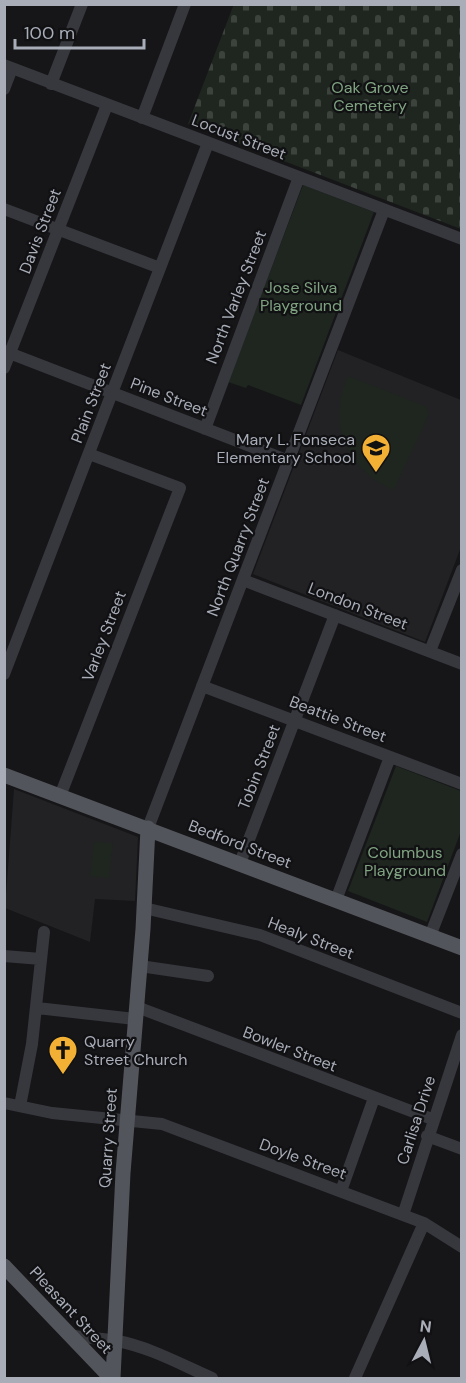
<svg xmlns="http://www.w3.org/2000/svg" width="466" height="1383" font-family="'DM Sans',sans-serif">
<style>
.built{fill:#222225}
.cemetery{fill:url(#cemetery-stones)}
.park{fill:#1e261f}
.lines{fill:none;stroke-linecap:round;stroke-linejoin:round}
.minor{stroke:#37383d;stroke-width:12}
.major{stroke:#53555c;stroke-width:15}
.labels{text-anchor:middle;dominant-baseline:central;stroke-width:4.5;stroke-linejoin:round;paint-order:stroke}
.park-label{font-size:16px;fill:#7fa381;stroke:#111113}
.street-label{font-size:16px;fill:#a8adb8;stroke:#111113}
.poi-label{font-size:16px;fill:#a8adb8;stroke:#111113;text-anchor:end}
</style>
<defs>
<pattern id="cemetery-stones" width="16" height="16" patternUnits="userSpaceOnUse" patternTransform="scale(1.5)"><rect width="16" height="16" fill="#1e261f"/><path d="M2 7V4a2 2 0 0 1 4 0v3zM10 15v-3a2 2 0 0 1 4 0v3z" fill="#3c433d"/></pattern>
</defs>
<rect width="100%" height="100%" fill="#161618"/>
<!-- built -->
<path class="built" d="M338,350L461,400V547L425,642L253,574Z
M14,789L138,837L135,901L95,899L90,942L5,908Z"/>
<!-- cemetery -->
<path class="cemetery" d="M234,4L461,5V229L188,124Z"/>
<!-- park -->
<path class="park" d="M303,185L374,212L301,405L248,385L246,388L228,382Z
M348,376L425,406L429,414L394,490C347,471 326,423 348,376Z
M396,766L461,791V831L427,922L348,891Z
M94,842L113,843L109,878L90,876Z"/>
<g class="lines">
<!-- minor -->
<path class="minor" d="M4,65L462,239
M51,84L82,4
M4,89L12,68
M142,118L185,4
M4,209L160,268
M4,351L289,461
M4,368L107,105
M205,429L299,177
M243,580L462,664
M430,651L462,570
M4,674L208,143
M202,686L462,784
M60,796L180,488L89,454
M148,828L384,210
M240,863L335,615
M336,900L390,757
M144,908L260,935L462,1013
M430,936L462,854
M4,956L41,959
M140,966L208,976
M137,1007L432,1119
M37,1008L135,1019
M4,1103L52,1113L162,1124L424,1223L462,1247
M20,1106L32,1044L44,932
M427,1136L462,1149
M341,1191L374,1098
M403,1215L462,1035
M71,1335C87,1339 101,1338 117,1341C150,1347 182,1365 212,1378
M355,1378L424,1223"/>
<!-- major -->
<path class="major" d="M4,775L462,948
M4,1266L111,1378
M113,1378L123,1173L143,929L148,828"/>
</g>
<!-- icons -->
<defs>
<g id="school-pin" transform="scale(1.5)"><path d="M0 17L-7.5 6A9.5 9.5 0 1 1 7.5 6Z" fill="#f2b134" stroke="#111113"/><path d="M0-5L7-2L0 1L-7-2ZM-4 1L0 2.5L4 1V4Q0 6-4 4Z" fill="#111"/></g>
<g id="church-pin" transform="scale(1.5)"><path d="M0 17L-7.5 6A9.5 9.5 0 1 1 7.5 6Z" fill="#f2b134" stroke="#111113"/><path d="M-1.2-6h2.4v3.5h3.3v2.4h-3.3V6h-2.4V-.1h-3.3v-2.4h3.3Z" fill="#111"/></g>
</defs>
<g fill-rule="evenodd">
<use href="#school-pin" x="376" y="448"/>
<use href="#church-pin" x="63" y="1050"/>
</g>
<g class="labels">
<!-- park labels -->
<g class="park-label">
<text x="370" y="87">Oak Grove<tspan x="370" dy="18">Cemetery</tspan></text>
<text x="301" y="287">Jose Silva<tspan x="301" dy="18">Playground</tspan></text>
<text x="405" y="852">Columbus<tspan x="405" dy="18">Playground</tspan></text>
</g>
<!-- street labels -->
<g class="street-label">
<text transform="translate(239 137) rotate(21)">Locust Street</text>
<text transform="translate(40 231) rotate(-69)">Davis Street</text>
<text transform="translate(236 297) rotate(-69)">North Varley Street</text>
<text transform="translate(169 397) rotate(21)">Pine Street</text>
<text transform="translate(91 403) rotate(-69)">Plain Street</text>
<text transform="translate(238 547) rotate(-69)">North Quarry Street</text>
<text transform="translate(358 606) rotate(21)">London Street</text>
<text transform="translate(104 636) rotate(-69)">Varley Street</text>
<text transform="translate(338 719) rotate(21)">Beattie Street</text>
<text transform="translate(259 767) rotate(-69)">Tobin Street</text>
<text transform="translate(240 844) rotate(21)">Bedford Street</text>
<text transform="translate(311 938) rotate(21)">Healy Street</text>
<text transform="translate(290 1049) rotate(21)">Bowler Street</text>
<text transform="translate(416 1120) rotate(-72)">Carlisa Drive</text>
<text transform="translate(108 1138) rotate(-86)">Quarry Street</text>
<text transform="translate(303 1159) rotate(20)">Doyle Street</text>
<text transform="translate(71 1310) rotate(47)">Pleasant Street</text>
</g>
<!-- poi labels -->
<g class="poi-label">
<text x="355" y="439">Mary L. Fonseca<tspan x="355" dy="18">Elementary School</tspan></text>
<text x="84" y="1041" text-anchor="start">Quarry<tspan x="84" dy="18">Street Church</tspan></text>
</g>
</g>
<!-- border -->
<rect width="466" height="1383" fill="none" stroke="#a8adb8" stroke-width="12"/>
<!-- north arrow -->
<g transform="translate(424 1341) rotate(7)" stroke="#111113" stroke-width="4.5" paint-order="stroke">
<path d="M0-4.5L10 22L0 15L-10 22Z" fill="#a8adb8"/>
<text y="-9" font-size="16" font-weight="bold" text-anchor="middle" fill="#a8adb8">N</text>
</g>
<!-- scale -->
<path d="M15 39v9h129v-9" fill="none" stroke="#a8adb8" stroke-width="3"/>
<text x="24" y="39" font-size="18" fill="#a8adb8" stroke="#111113" stroke-width="4.5" paint-order="stroke">100 m</text>
</svg>
